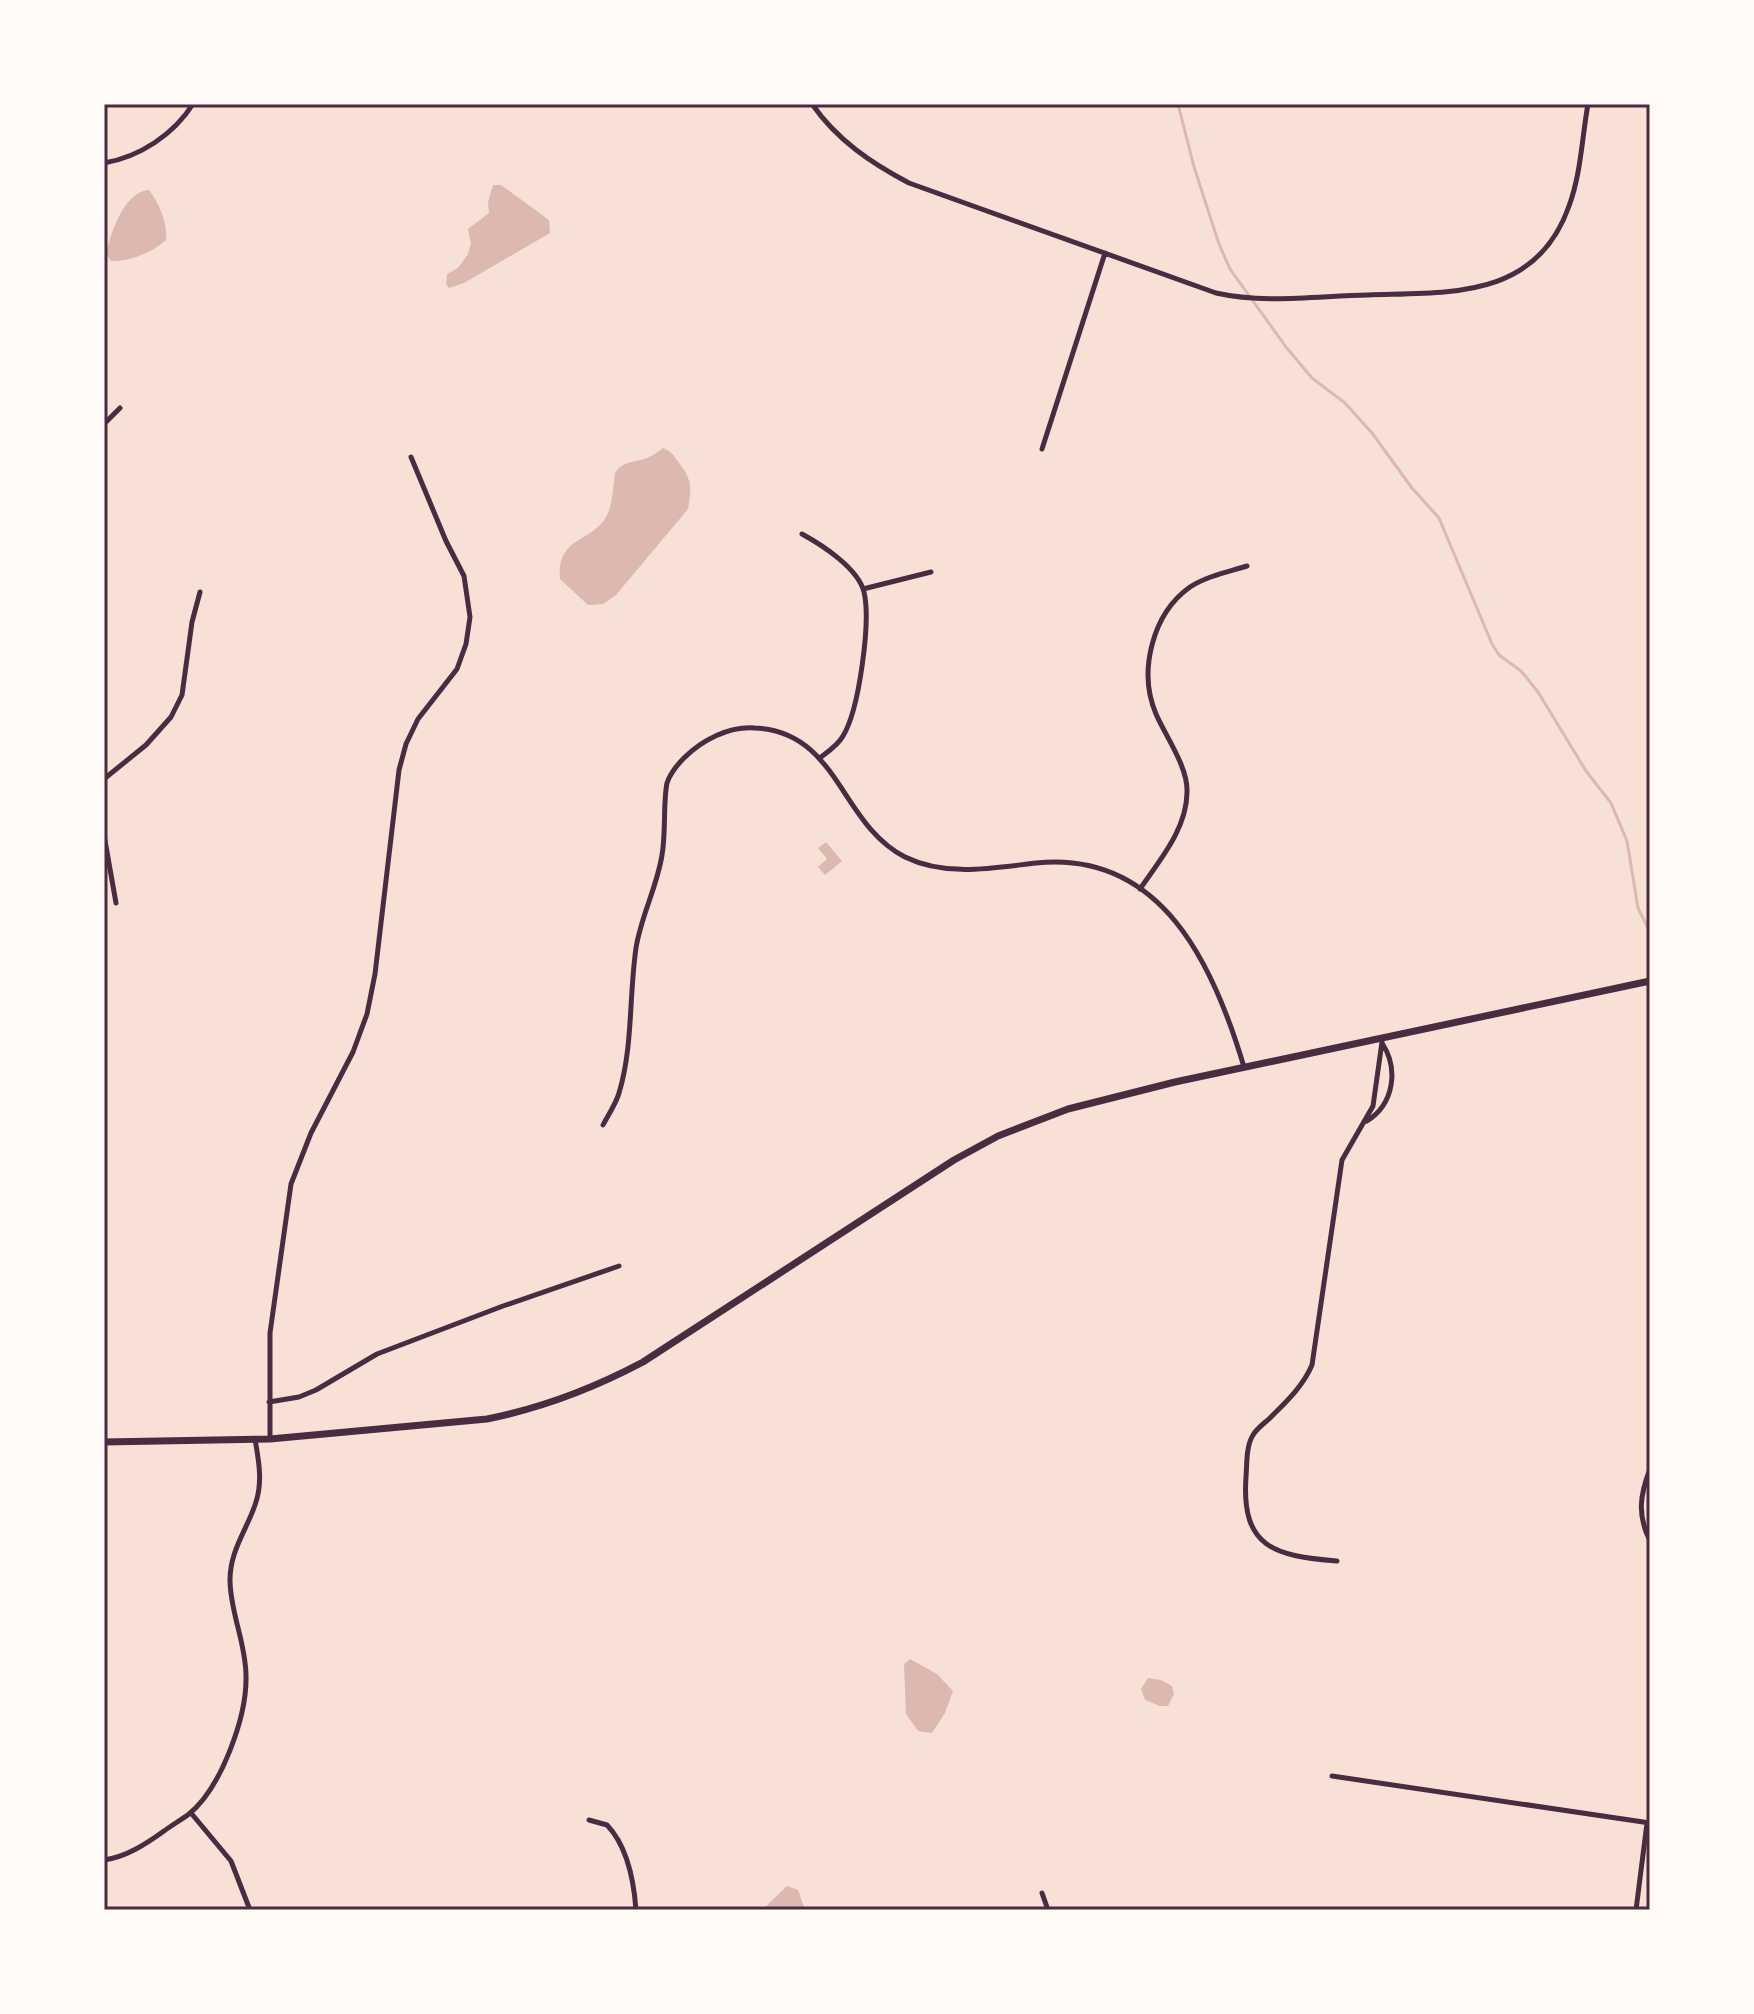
<svg xmlns="http://www.w3.org/2000/svg" width="1754" height="2014" font-family="Rubik,sans-serif">
<style>
.water{fill:#dcb8b0}
.lines{fill:none;stroke-linecap:round;stroke-linejoin:round}
.stream{stroke:#dcb8b0;stroke-width:3}
.minor{stroke:#4a2c40;stroke-width:5}
.tertiary{stroke:#4a2c40;stroke-width:7}
.neatline{fill:none;stroke:#4a2c40;stroke-width:3}
</style>
<rect width="100%" height="100%" fill="#f7e1d7"/>
<!-- water -->
<path class="water" d="M493,185H501L549,220L550,233L464,283L449,288L446,284L447,274L458,268L468,254L471,243L468,229L489,213L488,202Z
M149,190C159,203 168,224 166,240C153,252 129,262 111,261L106,254C111,232 124,192 149,190Z
M663,448C670,451 673,454 677,460C692,480 692,485 688,509L616,595L603,604L588,605L560,579C557,536 591,543 606,517C613,505 613,486 615,473C625,458 637,464 651,456C655,454 659,451 663,448Z
M826,842L842,861L825,875L818,867L827,859L818,848Z
M910,1659L937,1674L953,1691L945,1713L932,1733L918,1731L906,1714L904,1664Z
M1148,1678L1161,1680L1172,1686L1174,1694L1168,1706H1160L1145,1700L1141,1689Z
M787,1886L798,1890L805,1910H762Z"/>
<g class="lines">
<!-- stream -->
<path class="stream" d="M1178,104L1194,167L1219,244L1230,269L1286,347L1312,378L1345,403L1372,433L1412,488L1439,518L1492,644L1499,655L1521,671L1538,692L1586,771L1611,803L1627,841L1638,908L1650,932"/>
<!-- minor -->
<path class="minor" d="M812,104C837,140 871,163 909,183L1216,293C1265,304 1318,296 1368,295C1449,292 1536,300 1569,206C1581,174 1582,137 1588,104
M104,163C140,157 174,134 193,104
M104,424L120,408
M1042,449L1105,253
M802,534C822,545 858,568 864,592C871,622 859,710 843,736C838,745 829,751 821,757
M863,589L931,572
M104,779L146,745L171,717L182,695L192,622L200,592
M104,835L116,903
M1140,889C1159,861 1187,829 1187,792C1188,767 1166,737 1156,714C1138,672 1152,614 1190,587C1207,576 1228,572 1247,566
M1367,1121C1394,1104 1399,1069 1382,1043
M603,1125C608,1115 616,1104 619,1093C633,1047 629,996 636,948C641,916 657,887 662,855C666,833 663,802 667,783C670,774 678,764 684,758C702,740 729,726 755,728C839,732 840,824 905,857C946,877 992,868 1036,863C1162,850 1214,966 1244,1067
M269,1402L299,1397L316,1390L377,1354L503,1306L619,1266
M270,1439V1333L291,1184L311,1133L353,1052L367,1014L375,974L399,770L406,744L418,719L457,669L466,644L470,617L464,576L446,541L411,457
M1650,1469C1640,1495 1637,1515 1650,1541
M1337,1561C1275,1556 1241,1548 1246,1477C1247,1464 1246,1446 1253,1435C1257,1428 1265,1423 1271,1417C1287,1401 1303,1386 1312,1365L1342,1160L1373,1106L1382,1042
M1332,1776L1650,1823
M191,1813L231,1861L250,1910
M589,1820L607,1825C628,1847 634,1882 636,1910
M104,1860C126,1857 146,1844 164,1831C172,1825 181,1820 189,1814C221,1788 247,1717 246,1676C246,1643 230,1612 230,1580C230,1551 246,1531 255,1505C263,1483 259,1462 255,1439
M1042,1893L1048,1910
M1636,1910L1647,1823"/>
<!-- tertiary -->
<path class="tertiary" d="M104,1442L270,1439L487,1419C542,1408 594,1388 643,1362L954,1160L998,1136L1068,1109L1175,1082L1650,981"/>
</g>
<!-- border -->
<rect width="1754" height="2014" fill="none" stroke="#fffaf5" stroke-width="212"/>
<rect x="106" y="106" width="1542" height="1802" class="neatline"/>
</svg>
